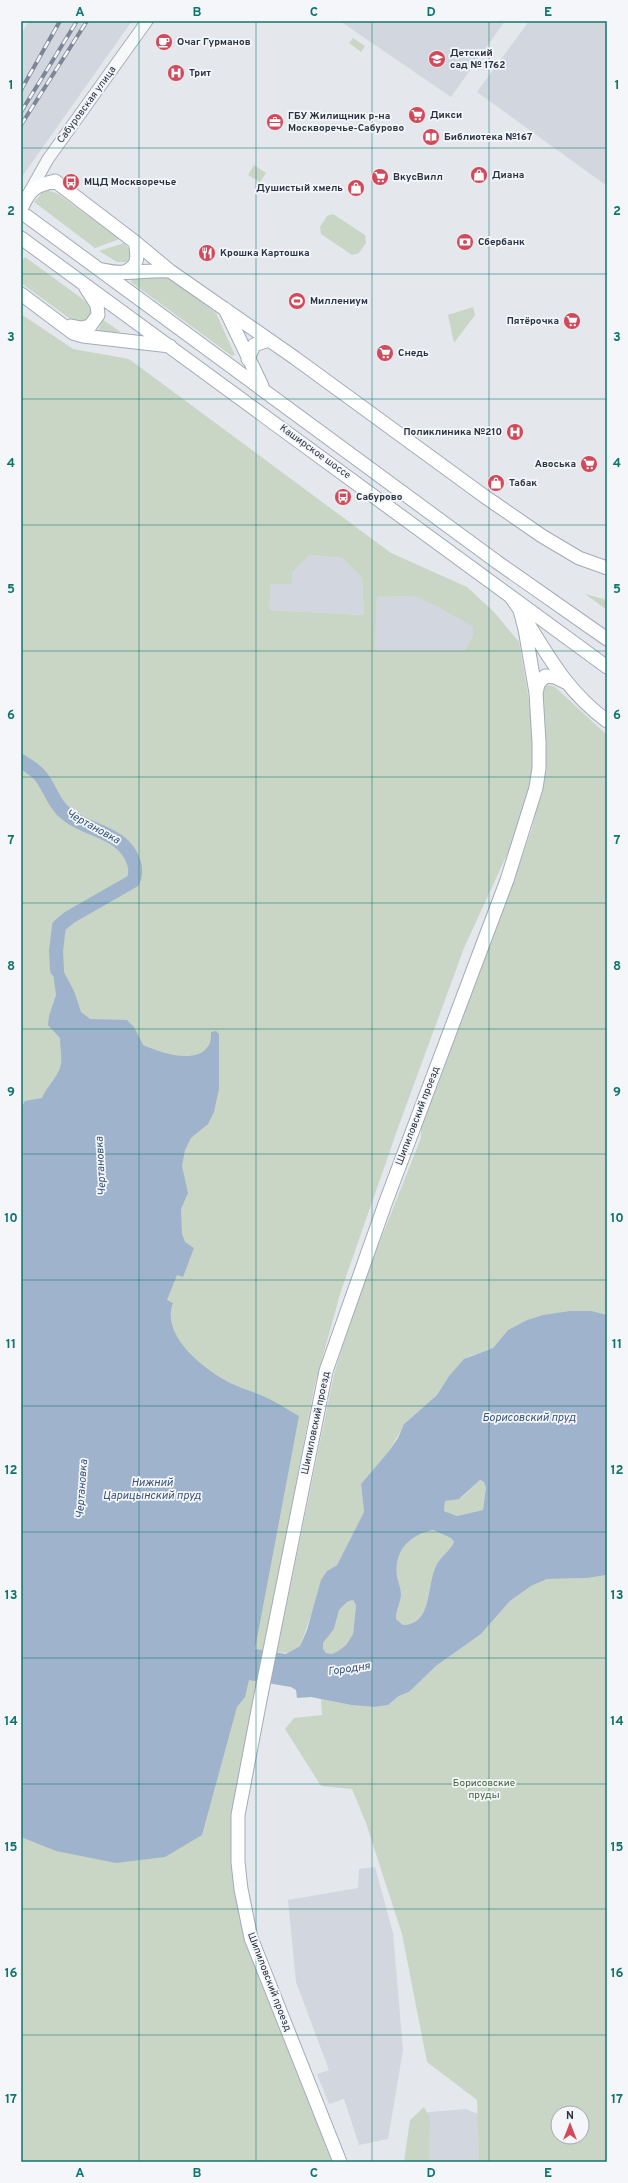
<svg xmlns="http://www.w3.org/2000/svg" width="628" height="2183" font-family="Overpass,sans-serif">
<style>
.built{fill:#d2d6de}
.green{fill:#c9d6c5;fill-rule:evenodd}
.water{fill:#9fb4cc;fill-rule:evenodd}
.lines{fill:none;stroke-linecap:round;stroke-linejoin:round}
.river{stroke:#9fb4cc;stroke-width:14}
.minor-casing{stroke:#a9aeb7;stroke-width:13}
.major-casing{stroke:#a3abb8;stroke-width:15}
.minor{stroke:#f7f8fa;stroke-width:11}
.major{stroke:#fff;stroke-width:13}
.rail-casing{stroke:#7d8696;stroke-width:4}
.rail{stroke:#f4f6f9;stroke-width:2.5;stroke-dasharray:8;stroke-linecap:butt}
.grid{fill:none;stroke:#0f766e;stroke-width:1;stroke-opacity:0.55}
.labels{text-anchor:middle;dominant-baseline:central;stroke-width:3.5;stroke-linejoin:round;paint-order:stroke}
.poi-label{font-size:10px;font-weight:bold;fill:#2b3445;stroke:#f4f6f9;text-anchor:start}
.street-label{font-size:10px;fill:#2b3445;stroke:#f4f6f9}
.park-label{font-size:10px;fill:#3f6138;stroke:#f4f6f9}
.water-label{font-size:11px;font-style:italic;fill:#34527a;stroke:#f4f6f9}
.neatline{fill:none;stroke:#0f766e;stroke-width:1.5}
.grid-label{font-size:13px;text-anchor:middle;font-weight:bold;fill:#0f766e}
</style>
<rect width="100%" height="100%" fill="#e4e7ec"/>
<!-- built -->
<path class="built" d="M29,21H132L21,178V34Z
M340,21H505L451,97Z
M529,21H607V186L477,92Z
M310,555L342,558L362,578L364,615L268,610L271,584L292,573Z
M414,596L436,606L473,627V636L464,651H375L377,597Z
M375,1867L393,1933L403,2050L388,2139L359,2145L344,2099L329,2104L317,2074L329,2070L296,1982L288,1900L358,1888L359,1869Z
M466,2109L478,2114L479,2162H417V2117L429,2112Z"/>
<!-- green -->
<path class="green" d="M353,38L365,46L361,52L349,43Z
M254,165L266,173L260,182L248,175Z
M48,190L58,194L120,239L95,248L34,202L42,193Z
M333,214L365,235L366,243L359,253L352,255L321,234L320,227L327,216Z
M124,243C130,249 134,253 129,262H117L99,251Z
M25,257L88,303L93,313L87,322L73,321L21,283V262Z
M166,275L216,313L235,355L232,356L131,282L132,278Z
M473,307L475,315L454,343L448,315Z
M21,314L73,349L129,359L391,553L467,587L494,612L519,642L534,730L533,767L522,822L464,948L399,1125L341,1291L315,1384L233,1813L239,1915L278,2026L333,2162H21ZM310,555L342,558L362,578L364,615L269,610L271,584H292V573ZM414,596L436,606L473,627V636L464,651H375L377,597Z
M103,320L121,332L97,333Z
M585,594L607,600V610Z
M549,685L555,687L607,735V1315L592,1311L543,1315L527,1320L508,1330L493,1348L468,1357L449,1376L437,1395L406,1422L389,1451L361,1484L364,1512L337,1565L327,1571L300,1646L288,1653L277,1652L334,1374L359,1294L421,1138V1127L424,1113L444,1068L516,864L520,863L533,825L544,765L542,693L544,687Z
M480,1480L484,1482L486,1488L483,1510L457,1516L444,1511L445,1501L461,1498Z
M433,1530L451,1538L454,1542C450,1551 440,1557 436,1566C426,1586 433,1624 403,1625L396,1619C396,1610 401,1602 401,1594C401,1588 398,1582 397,1576C394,1551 409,1535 433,1530Z
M607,1575V2162H479L477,2100L427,2062L402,1934L366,1823L352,1789L321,1786L285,1729L294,1718L322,1715L321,1699L351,1705L375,1707L388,1705L399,1696L409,1692L436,1666L481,1634L510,1601L531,1586L547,1579L587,1578ZM558,2113H582V2137H558Z
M353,1600L356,1605L353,1634L346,1645L338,1651L332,1654L326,1653L323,1650V1643L334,1629L339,1610L347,1602Z
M424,2107L430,2118L429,2162H404L410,2120Z"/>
<!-- water -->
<path class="water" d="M56,951L58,961L74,991L81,1012L90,1019L127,1020L134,1027L143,1045C160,1052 196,1066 209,1045C211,1042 211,1036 211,1032L216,1031L219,1034V1089L214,1112L208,1124L191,1138L185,1150L182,1166L188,1193L181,1209L182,1234L185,1242L194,1248L183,1277L177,1275L167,1300L173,1303C160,1336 205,1370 230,1383C245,1390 261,1394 275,1402C283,1406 291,1412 299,1416L255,1649L286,1654L300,1646L307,1630L321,1580L327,1571L337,1565L364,1512L361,1484L389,1451L398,1438L404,1424L437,1395L449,1376L464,1359L493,1348L508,1330L527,1320L543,1315L570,1311H592L607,1315V1575L587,1578L547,1579L531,1586L510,1601L481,1634L436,1666L409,1692L399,1696L388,1705L375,1707L351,1705L311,1697L297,1698L296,1690L291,1687L249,1680L245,1697L237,1707L202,1835L165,1857L116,1863L56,1851L21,1837V1108L25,1101L42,1098C47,1086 59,1076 61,1064C62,1056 60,1046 60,1038L48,1025L49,1016L56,995L53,973ZM480,1480L484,1482L486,1488L483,1510L457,1516L444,1511L445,1501L459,1499ZM433,1530L451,1538L454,1542C450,1551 440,1557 436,1566C426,1586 433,1624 403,1625L396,1619C396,1610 401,1602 401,1594C401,1588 398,1582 397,1576C394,1551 409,1535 433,1530ZM353,1600L356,1605L353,1634L346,1645L338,1651L332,1654L326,1653L323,1649V1643L334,1629L339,1610L347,1602Z"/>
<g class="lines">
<!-- river -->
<path class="river" d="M21,761C29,766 39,772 44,781C50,790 54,802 62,810C85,833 123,829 134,863C136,870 136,875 133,881L70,917L59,926L56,951L57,970"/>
<!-- minor casing -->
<g class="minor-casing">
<path id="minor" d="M30,191L48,159L147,21"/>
</g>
<!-- major casing -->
<g class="major-casing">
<path id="major" d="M21,209C30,189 34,186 55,181L135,242L170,271L295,358L484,496L542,536L579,558L607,568
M21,212L497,562L607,639
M21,238L607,667
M103,270C126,276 147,269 170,271
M124,272C139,267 138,256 135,242
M21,294L73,333L83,336L170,346
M225,309L262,386
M71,326L81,328L90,326L98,315L97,305L86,288
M248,359L254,345L269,340
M527,622C551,661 569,693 607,721
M536,693L538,684L545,676L555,677L565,682
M340,2162L251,1938L241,1889L238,1862V1815L260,1700L326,1371L385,1204L507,880L536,788L539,768V742L536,693L525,629L520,610L511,597"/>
</g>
<!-- minor -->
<use href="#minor" class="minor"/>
<!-- major -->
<use href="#major" class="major"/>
<!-- rail casing -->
<g class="rail-casing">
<path id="rail" d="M21,90L60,21
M21,112L77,21
M21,125L87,21"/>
</g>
<!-- rail -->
<use href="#rail" class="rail"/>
</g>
<!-- grid -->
<path class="grid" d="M139,21V2162M256,21V2162M372,21V2162M489,21V2162M21,148H607M21,274H607M21,399H607M21,525H607M21,651H607M21,777H607M21,903H607M21,1029H607M21,1154H607M21,1280H607M21,1406H607M21,1532H607M21,1658H607M21,1784H607M21,1909H607M21,2035H607"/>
<!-- icons -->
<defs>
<g id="cafe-disc" transform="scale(0.9)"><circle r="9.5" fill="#d1495b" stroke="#f4f6f9"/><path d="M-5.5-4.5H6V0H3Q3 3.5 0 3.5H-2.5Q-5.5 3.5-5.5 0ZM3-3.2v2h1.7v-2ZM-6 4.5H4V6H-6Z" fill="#fff"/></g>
<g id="school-disc" transform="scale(0.9)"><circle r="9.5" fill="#d1495b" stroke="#f4f6f9"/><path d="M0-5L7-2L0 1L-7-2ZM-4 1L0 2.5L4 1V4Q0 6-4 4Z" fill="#fff"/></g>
<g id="hospital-disc" transform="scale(0.9)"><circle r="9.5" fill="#d1495b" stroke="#f4f6f9"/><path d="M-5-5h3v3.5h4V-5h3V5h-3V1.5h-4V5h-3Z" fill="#fff"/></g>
<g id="supermarket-disc" transform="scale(0.9)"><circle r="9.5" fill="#d1495b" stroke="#f4f6f9"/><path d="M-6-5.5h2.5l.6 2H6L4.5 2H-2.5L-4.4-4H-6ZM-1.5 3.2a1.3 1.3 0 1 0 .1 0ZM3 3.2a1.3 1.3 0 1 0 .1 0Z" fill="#fff"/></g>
<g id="office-disc" transform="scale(0.9)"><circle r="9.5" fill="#d1495b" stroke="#f4f6f9"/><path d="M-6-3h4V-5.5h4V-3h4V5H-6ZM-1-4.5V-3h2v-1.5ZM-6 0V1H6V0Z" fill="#fff"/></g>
<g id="library-disc" transform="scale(0.9)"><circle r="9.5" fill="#d1495b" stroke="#f4f6f9"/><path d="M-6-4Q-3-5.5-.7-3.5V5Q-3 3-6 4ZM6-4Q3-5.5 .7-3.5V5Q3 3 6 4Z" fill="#fff"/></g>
<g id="shop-disc" transform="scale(0.9)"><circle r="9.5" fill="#d1495b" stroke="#f4f6f9"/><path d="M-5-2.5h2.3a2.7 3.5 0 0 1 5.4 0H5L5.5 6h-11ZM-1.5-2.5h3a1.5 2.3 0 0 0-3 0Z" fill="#fff"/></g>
<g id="bus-disc" transform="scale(0.9)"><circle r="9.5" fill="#d1495b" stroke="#f4f6f9"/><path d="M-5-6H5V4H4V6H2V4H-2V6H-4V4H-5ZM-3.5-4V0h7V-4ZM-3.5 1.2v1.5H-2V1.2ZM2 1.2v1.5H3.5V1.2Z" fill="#fff"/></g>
<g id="bank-disc" transform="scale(0.9)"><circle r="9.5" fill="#d1495b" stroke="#f4f6f9"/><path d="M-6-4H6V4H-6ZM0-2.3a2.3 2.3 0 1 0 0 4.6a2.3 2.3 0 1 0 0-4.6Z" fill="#fff"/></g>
<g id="restaurant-disc" transform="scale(0.9)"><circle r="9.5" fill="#d1495b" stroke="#f4f6f9"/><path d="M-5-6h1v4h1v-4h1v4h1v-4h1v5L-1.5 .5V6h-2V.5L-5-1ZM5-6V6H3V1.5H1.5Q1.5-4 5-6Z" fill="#fff"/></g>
<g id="stadium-disc" transform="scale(0.9)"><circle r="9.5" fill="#d1495b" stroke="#f4f6f9"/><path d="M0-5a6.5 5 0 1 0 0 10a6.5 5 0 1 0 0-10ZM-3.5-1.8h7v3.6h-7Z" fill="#fff"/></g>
</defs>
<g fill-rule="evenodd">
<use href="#cafe-disc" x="164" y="42"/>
<use href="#school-disc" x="437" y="59"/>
<use href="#hospital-disc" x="176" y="73"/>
<use href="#supermarket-disc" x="417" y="115"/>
<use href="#office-disc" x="275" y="122"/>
<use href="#library-disc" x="431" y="137"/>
<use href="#shop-disc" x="479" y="175"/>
<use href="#supermarket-disc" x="380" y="177"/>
<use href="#bus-disc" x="71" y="182"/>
<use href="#shop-disc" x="356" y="188"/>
<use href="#bank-disc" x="465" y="242"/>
<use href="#restaurant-disc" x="207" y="253"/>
<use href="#stadium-disc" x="297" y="301"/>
<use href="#supermarket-disc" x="572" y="321"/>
<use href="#supermarket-disc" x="385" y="353"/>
<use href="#hospital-disc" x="515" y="432"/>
<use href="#supermarket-disc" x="589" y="464"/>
<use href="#shop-disc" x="496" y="483"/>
<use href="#bus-disc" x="343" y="497"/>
</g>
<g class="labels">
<!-- poi labels -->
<g class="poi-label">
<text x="177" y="42">Очаг Гурманов</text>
<text x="450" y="53">Детский<tspan x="450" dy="12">сад № 1762</tspan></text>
<text x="189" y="73">Трит</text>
<text x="430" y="115">Дикси</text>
<text x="288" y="116">ГБУ Жилищник р-на<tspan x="288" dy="12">Москворечье-Сабурово</tspan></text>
<text x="444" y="137">Библиотека №167</text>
<text x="492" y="175">Диана</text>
<text x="393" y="177">ВкусВилл</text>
<text x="84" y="182">МЦД Москворечье</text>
<text x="343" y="188" text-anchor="end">Душистый хмель</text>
<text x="478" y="242">Сбербанк</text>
<text x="220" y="253">Крошка Картошка</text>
<text x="310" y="301">Миллениум</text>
<text x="559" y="321" text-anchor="end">Пятёрочка</text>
<text x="398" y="353">Снедь</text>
<text x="502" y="432" text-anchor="end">Поликлиника №210</text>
<text x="576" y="464" text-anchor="end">Авоська</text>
<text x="509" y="483">Табак</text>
<text x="356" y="497">Сабурово</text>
</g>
<!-- street labels -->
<g class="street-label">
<text transform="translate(87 105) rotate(-54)">Сабуровская улица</text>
<text transform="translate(315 452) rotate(36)">Каширское шоссе</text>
<text transform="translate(418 1116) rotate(-69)">Шипиловский проезд</text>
<text transform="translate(316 1423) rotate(-78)">Шипиловский проезд</text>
<text transform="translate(269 1982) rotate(69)">Шипиловский проезд</text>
</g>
<!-- park labels -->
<g class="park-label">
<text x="484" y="1783">Борисовские<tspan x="484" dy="12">пруды</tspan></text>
</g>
<!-- water labels -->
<g class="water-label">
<text transform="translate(93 827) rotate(29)">Чертановка</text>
<text transform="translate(101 1166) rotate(-93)">Чертановка</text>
<text x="529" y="1418">Борисовский пруд</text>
<text x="152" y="1483">Нижний<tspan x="152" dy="13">Царицынский пруд</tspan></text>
<text transform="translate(82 1489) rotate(-86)">Чертановка</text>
<text transform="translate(349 1669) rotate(-8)">Городня</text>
</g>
</g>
<!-- border -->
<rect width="628" height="2183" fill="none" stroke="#f4f6f9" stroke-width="44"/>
<!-- north arrow -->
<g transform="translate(570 2125)"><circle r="19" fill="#f4f6f9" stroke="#a4a8b1"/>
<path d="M0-3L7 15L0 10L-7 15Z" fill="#d1495b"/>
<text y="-6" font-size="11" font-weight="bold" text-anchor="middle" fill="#2b3445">N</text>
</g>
<rect x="22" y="22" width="584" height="2139" class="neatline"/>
<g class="grid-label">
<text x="80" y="16">A</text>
<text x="197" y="16">B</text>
<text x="314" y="16">C</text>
<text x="431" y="16">D</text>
<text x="548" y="16">E</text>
<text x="11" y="89">1</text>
<text x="617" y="89">1</text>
<text x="11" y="215">2</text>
<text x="617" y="215">2</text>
<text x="11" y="341">3</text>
<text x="617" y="341">3</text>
<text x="11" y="467">4</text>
<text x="617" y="467">4</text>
<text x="11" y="593">5</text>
<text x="617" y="593">5</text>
<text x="11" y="719">6</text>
<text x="617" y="719">6</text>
<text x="11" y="844">7</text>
<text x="617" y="844">7</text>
<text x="11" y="970">8</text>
<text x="617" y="970">8</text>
<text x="11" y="1096">9</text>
<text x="617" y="1096">9</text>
<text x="11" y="1222">10</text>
<text x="617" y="1222">10</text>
<text x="11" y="1348">11</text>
<text x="617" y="1348">11</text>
<text x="11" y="1474">12</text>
<text x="617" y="1474">12</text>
<text x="11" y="1599">13</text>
<text x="617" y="1599">13</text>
<text x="11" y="1725">14</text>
<text x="617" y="1725">14</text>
<text x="11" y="1851">15</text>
<text x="617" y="1851">15</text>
<text x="11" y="1977">16</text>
<text x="617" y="1977">16</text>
<text x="11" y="2103">17</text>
<text x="617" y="2103">17</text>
<text x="80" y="2177">A</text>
<text x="197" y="2177">B</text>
<text x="314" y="2177">C</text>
<text x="431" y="2177">D</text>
<text x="548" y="2177">E</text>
</g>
</svg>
